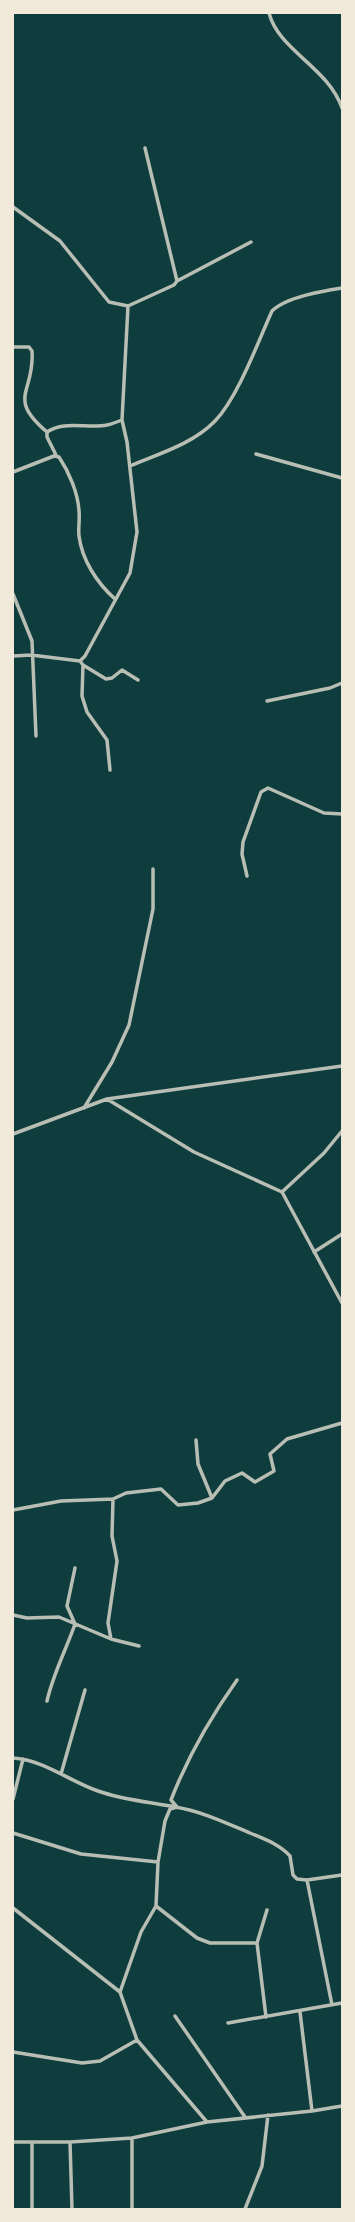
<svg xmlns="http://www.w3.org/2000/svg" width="355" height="2222" font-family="'IBM Plex Sans',sans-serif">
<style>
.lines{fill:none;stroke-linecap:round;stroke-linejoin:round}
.minor{stroke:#b8beb3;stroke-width:3.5}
</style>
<rect width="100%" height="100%" fill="#0f3d3e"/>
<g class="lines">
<!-- minor -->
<path class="minor" d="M269,13C279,51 328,67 342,108
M13,207L60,241L109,302L128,306L174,285L177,281L145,148
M177,281L251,242
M13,347H29L32,351C35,393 6,397 47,432
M256,454L342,478
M56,455L47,437V432C64,420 88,429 107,425C112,424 117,422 122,420
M130,466C158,454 193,444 215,421C238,397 258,342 272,311C286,297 323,291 342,288
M13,472L54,456L59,457C69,472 78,493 79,511C80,519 78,528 79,536C82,560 97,583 115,599
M13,594L32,641L36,736
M13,656L31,655L80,661L85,656L130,573L137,532L127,442L122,420L128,306
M80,661L83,665L82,696L87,712L107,740L110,770
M83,665L106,679L112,678L122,670L138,680
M267,701L330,688L342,683
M247,876L242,854L243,842L261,792L268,788L324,813L342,814
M107,1099L194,1152L282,1192L342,1303
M84,1108L112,1062L129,1025L153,909V869
M13,1134L107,1099L342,1066
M282,1192L324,1153L342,1131
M314,1252L342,1234
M196,1440L198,1464L212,1498
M13,1510L61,1501L113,1499L126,1493L161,1489L178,1505L198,1503L212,1498L225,1481L242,1473L255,1482L274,1471L270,1454L287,1439L342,1423
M13,1615L27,1618L59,1617L111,1639L139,1646
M111,1639L108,1623L117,1561L112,1536L113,1499
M47,1701C53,1674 66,1650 75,1624L67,1606L75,1568
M13,1758C44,1760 69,1781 98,1791C123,1800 149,1802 175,1807C201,1811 226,1823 250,1833C264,1839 279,1844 290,1856L293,1875L297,1879L307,1880L342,1875
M61,1774L85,1690
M13,1799L23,1759
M13,1833L81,1854L158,1862
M307,1880L332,2005
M156,1906L197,1938L210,1943H257
M13,1908L120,1992L137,2040L100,2061L82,2063L13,2052
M120,1992L141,1932L156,1906L158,1862L165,1821L170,1809L177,1807L171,1800C188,1756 210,1718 237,1680
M300,2012L312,2111
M175,2016L245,2117
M266,2017L257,1943L267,1910
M228,2023L342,2003
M137,2040L207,2122
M13,2142H70L132,2138L207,2122L312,2111L342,2106
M70,2142L72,2209
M32,2209V2142
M132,2209V2138
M245,2209L262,2166L268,2115"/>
</g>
<!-- border -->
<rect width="355" height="2222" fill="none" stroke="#f1e9da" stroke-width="28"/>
</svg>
